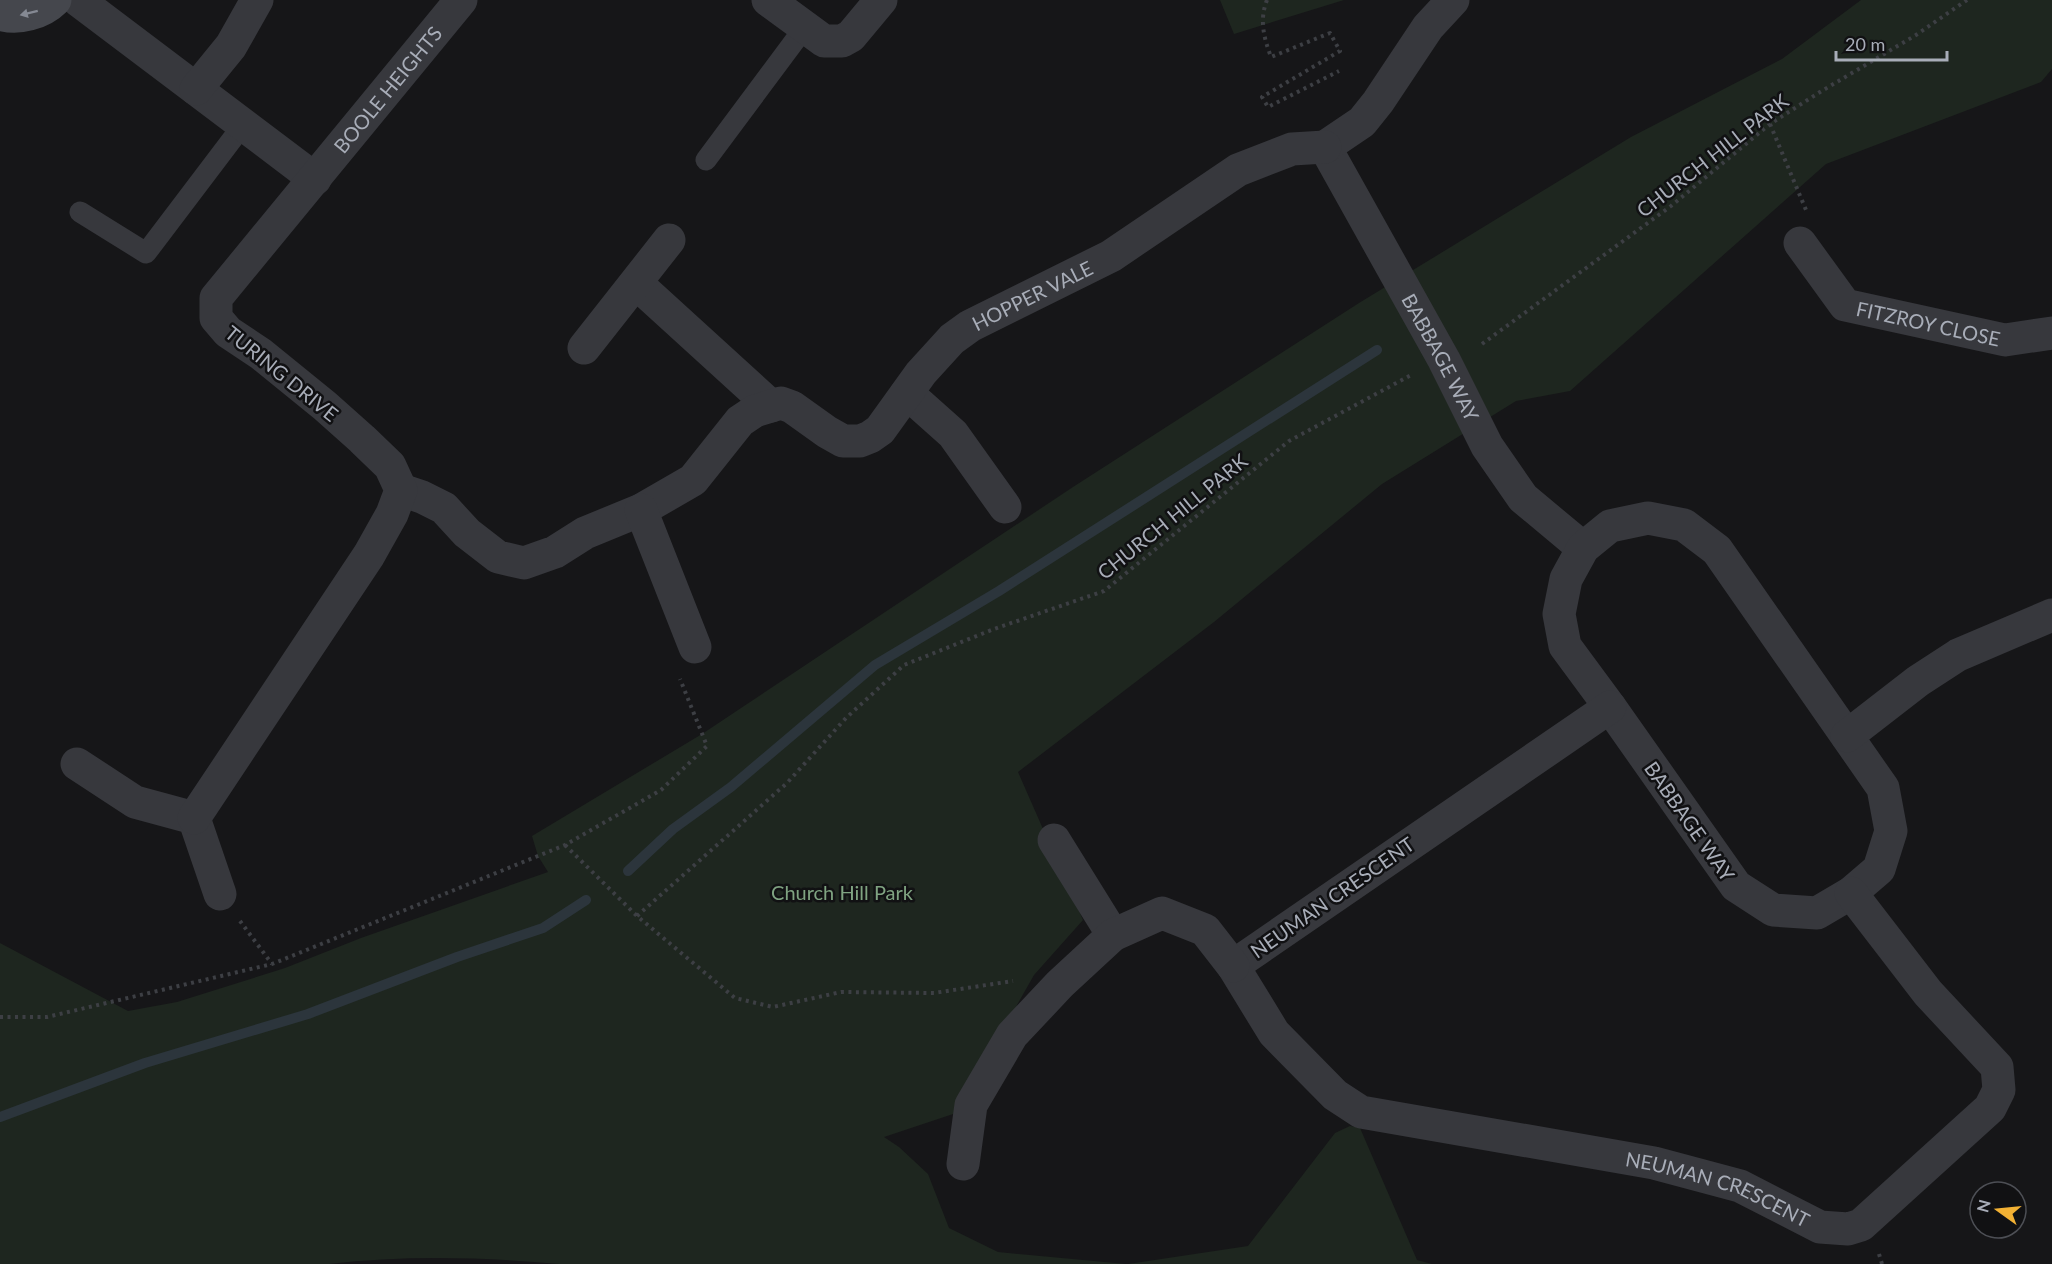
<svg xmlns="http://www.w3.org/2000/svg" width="2052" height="1264" font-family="Lato,sans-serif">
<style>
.green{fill:#1e261f}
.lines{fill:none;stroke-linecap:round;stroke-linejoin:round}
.stream{stroke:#2c353c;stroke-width:10}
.path{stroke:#3d3f44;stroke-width:4;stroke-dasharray:3 4.5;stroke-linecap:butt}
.lane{stroke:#37383d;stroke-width:21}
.street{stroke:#37383d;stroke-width:33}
.secondary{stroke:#45474d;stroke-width:33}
.oneway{fill:#858993}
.labels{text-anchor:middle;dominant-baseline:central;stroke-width:5;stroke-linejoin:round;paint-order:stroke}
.street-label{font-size:20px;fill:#a8adb8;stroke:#111113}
.park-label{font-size:20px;fill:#7fa381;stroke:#111113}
</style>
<rect width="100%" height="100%" fill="#161618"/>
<!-- green -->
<path class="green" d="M1220,0H1344L1234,34Z
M1861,0H2052V69L2041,82L1826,164L1570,391L1516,401L1382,484L1214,622L1018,772L1083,920L1034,975L956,1113L884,1137L899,1147L928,1174L949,1228L998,1252L1126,1264H559C483,1257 404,1255 329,1264H0V943L128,1011L177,1002L285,968L361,938L548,872L538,856L532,836L702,734L1073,487L1359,303L1631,137L1782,59Z
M1350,1126L1360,1128L1417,1260L1432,1264H1128L1248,1246L1335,1133Z"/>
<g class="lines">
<!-- stream -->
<path class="stream" d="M628,871L673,829L731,787L875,665L999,591L1377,350
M0,1117L145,1063L308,1014L457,957L543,928L586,900"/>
<!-- path -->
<path class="path" d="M1267,0C1259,20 1264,38 1271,57L1330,33L1340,51L1262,97L1268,107L1339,71
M1770,124L1806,210
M1482,344L1671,206L1770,124L1820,92L1916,35L1967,0
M565,845L637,916L735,998L773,1007L841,992L934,993L1013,981
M637,916L787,783L846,718L904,665L994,629L1104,591L1289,441L1413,374
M240,921L272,964
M0,1017H47L272,964L565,845L661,790L707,746L680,679
M1879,1254L1882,1264"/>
<!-- lane -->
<path class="lane" d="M706,160L805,27
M80,212L146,253L243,125"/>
<!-- street -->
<g class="street">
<path d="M78,0L315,179"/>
<path d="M768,0L824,41H842L851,36L881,0"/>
<path d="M196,89L231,46L257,0"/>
<path id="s1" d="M1325,147L1444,360L1487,446L1523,498L1583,548"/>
<path d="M1325,147L1362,122L1378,102L1428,27L1453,0"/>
<path id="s2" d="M1800,243L1845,305L2005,340L2052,333"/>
<path d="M636,283L771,406"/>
<path d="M584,348L669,240"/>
<path d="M907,393L953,434L1005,507"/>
<path id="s3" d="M401,490L422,497L444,508L467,533L498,557L524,563L555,552L585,533L641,510L693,480L740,421L755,411L781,403L792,407L827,432L843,441H860L870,437L880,430L921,373L952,339L970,326L1111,256L1238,170L1292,149L1325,147"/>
<path d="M641,510L695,647"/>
<path d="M1648,518L1684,525L1717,550L1883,788L1891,831L1879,869L1851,893L1817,913L1773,910L1736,886L1610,707L1565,646L1559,614L1566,579L1583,548L1610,526Z"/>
<path id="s4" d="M1610,707L1233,966L1274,1033L1335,1095L1361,1112L1654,1163L1740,1186L1820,1227L1848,1229L1861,1225L1990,1108L1999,1090L1997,1067L1928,993L1851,893"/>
<path d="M1847,736L1918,681L1958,655L2052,615"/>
<path d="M77,764L135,802L194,818L220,894"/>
<path id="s5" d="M194,818L369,555L392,514L401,490L390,466L362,439L325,406L261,354L228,332L216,318V298L461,0"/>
<path d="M1054,840L1113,935"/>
<path d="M963,1164L971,1105L1012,1035L1060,984L1113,935L1162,913L1205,930L1233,966"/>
</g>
<!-- secondary -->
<path class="secondary" d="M0,14C18,20 42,13 55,0"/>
</g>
<!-- one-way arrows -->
<defs><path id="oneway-solid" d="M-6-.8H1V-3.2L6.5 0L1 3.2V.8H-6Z" transform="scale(1.5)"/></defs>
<use class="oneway" href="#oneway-solid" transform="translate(29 13) rotate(166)"/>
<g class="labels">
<!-- street labels -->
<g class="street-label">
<text stroke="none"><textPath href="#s5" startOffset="934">BOOLE HEIGHTS</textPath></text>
<text transform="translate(1712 155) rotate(-38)">CHURCH HILL PARK</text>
<text stroke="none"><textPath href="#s3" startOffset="777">HOPPER VALE</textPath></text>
<text stroke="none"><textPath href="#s2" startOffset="162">FITZROY CLOSE</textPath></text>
<text stroke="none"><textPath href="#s1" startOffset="240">BABBAGE WAY</textPath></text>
<text transform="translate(282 373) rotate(39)">TURING DRIVE</text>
<text transform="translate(1172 516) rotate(-39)">CHURCH HILL PARK</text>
<text transform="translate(1690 821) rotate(55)">BABBAGE WAY</text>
<text transform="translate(1332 897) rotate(-35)">NEUMAN CRESCENT</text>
<text stroke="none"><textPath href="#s4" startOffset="1020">NEUMAN CRESCENT</textPath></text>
</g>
<!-- park labels -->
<g class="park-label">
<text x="842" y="892">Church Hill Park</text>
</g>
</g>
<!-- north arrow -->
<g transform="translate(1998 1210) rotate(285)"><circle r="28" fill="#111113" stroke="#4d4f55" stroke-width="1.5"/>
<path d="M0-4.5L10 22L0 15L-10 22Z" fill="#f2b134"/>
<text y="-9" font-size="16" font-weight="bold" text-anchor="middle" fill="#a8adb8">N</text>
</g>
<!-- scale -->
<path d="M1836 51v9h111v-9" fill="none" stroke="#a8adb8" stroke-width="3"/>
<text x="1845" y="51" font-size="18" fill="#a8adb8" stroke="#111113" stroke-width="4.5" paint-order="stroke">20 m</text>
</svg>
